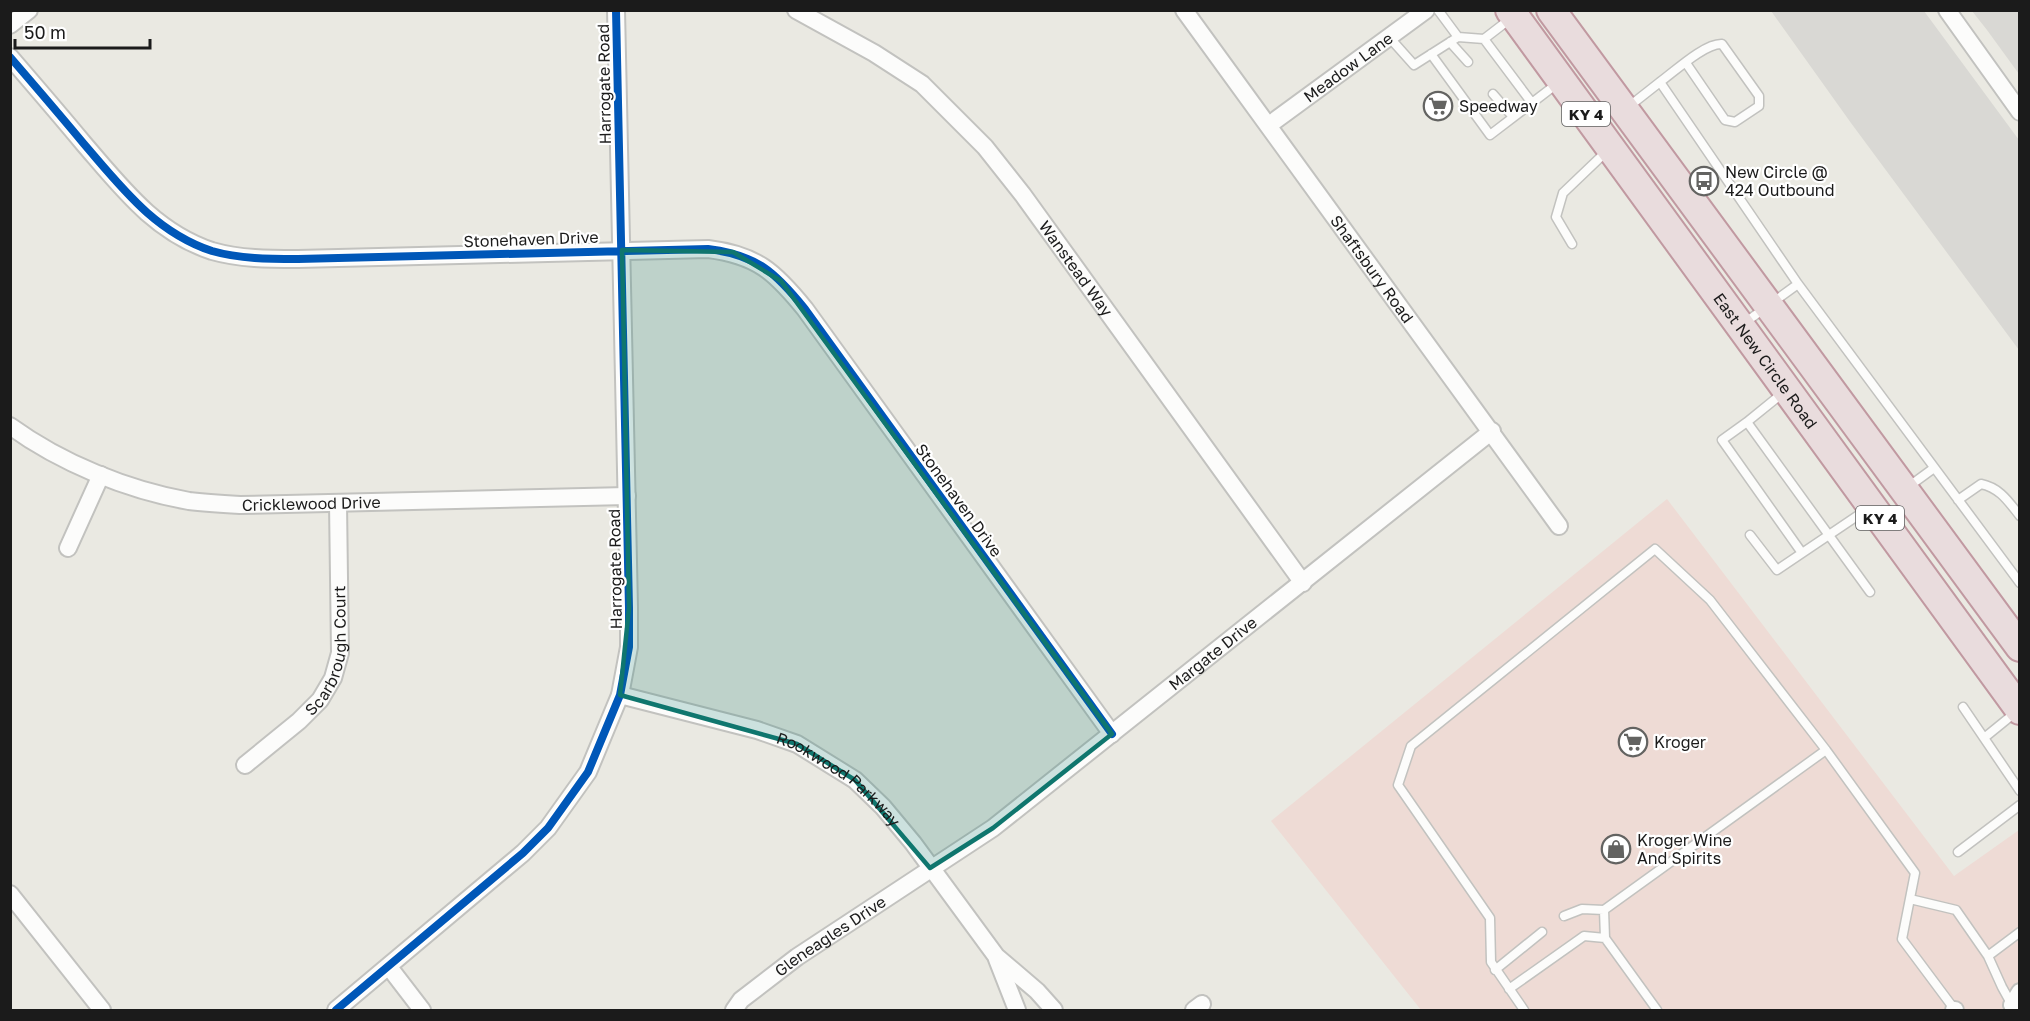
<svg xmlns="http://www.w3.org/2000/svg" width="2030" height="1021" font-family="'Golos Text',sans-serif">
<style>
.residential{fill:#d9d8d4}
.commercial{fill:#eedbd5}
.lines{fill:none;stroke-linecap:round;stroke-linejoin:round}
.lane-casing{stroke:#c2c2bf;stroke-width:11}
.street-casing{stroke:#c2c2bf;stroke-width:20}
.highway-casing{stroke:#c199a1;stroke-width:32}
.lane{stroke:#fcfcfb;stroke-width:8}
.street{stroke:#fcfcfb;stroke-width:16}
.highway{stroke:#e9dcdd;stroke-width:28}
.cycleway-casing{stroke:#fff;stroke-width:11}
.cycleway{stroke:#0057b8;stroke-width:8}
.marked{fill:#0f766e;fill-opacity:0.2;stroke:#0f766e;stroke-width:4.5;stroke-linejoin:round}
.labels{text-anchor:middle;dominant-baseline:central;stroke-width:4.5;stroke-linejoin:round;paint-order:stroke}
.shield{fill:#fff;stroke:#5f5f5f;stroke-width:1.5}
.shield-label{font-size:15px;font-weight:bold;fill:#1b1b1b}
.street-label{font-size:16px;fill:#1b1b1b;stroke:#fff}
.poi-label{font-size:16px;fill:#1b1b1b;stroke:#fff;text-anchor:start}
</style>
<rect width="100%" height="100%" fill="#eae9e2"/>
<!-- residential -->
<path class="residential" d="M1771,11H1924L2019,140V350L1851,123Z
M1972,11H2019V74L1987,30Z"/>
<!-- commercial -->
<path class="commercial" d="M1667,499L1954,876L2019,830V1010H1421L1271,821Z"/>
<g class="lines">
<!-- lane casing -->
<g class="lane-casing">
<path id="lane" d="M1389,37L1414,65L1458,37L1438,10
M1458,37L1484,39L1532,103
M1484,39L1510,19
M1450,42L1468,62
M1431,54L1490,135L1558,83
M1660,82C1675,71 1705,43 1722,44L1759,96V106L1735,122L1725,120L1686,63
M1493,94L1513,117
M1627,108L1660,82L1798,284L2020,583
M1572,244L1556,217L1563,193L1608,150
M1743,324L1798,284
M1784,392L1747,422L1870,592
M1747,422L1722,440L1802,553
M1908,487L1934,468
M1958,500L1981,484C2000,488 2008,501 2020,516
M1750,535L1777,570L1869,508
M1963,707L2020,791
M1984,738L2016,712
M1958,852L2020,805
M1910,899L1956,910L1988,956L2002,987L2012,1005
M1564,916L1582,909L1604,910
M1988,956L2020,932
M1495,970L1542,932
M1509,989L1584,936L1605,938
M1524,1010L1491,962L1490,918L1398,785L1411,746L1655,549L1710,600L1826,750
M1657,1010L1605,938L1604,910L1826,750L1915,873L1902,939L1955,1010"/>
</g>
<!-- street casing -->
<g class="street-casing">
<g id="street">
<path id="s1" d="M796,10L874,53L922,84L985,147L1023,195L1303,583"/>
<path id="s2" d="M1184,10L1559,526"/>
<path d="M1947,10L2020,112"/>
<path d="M10,25L29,10"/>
<path d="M10,57C35,86 60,115 84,144C122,188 155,232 212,251C240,259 269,259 298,259L708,249C757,255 775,272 805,309L1112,734"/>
<path id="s3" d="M1269,125L1426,10"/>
<path id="s4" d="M10,426C61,463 127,490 189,501C206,503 223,504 240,505L627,496"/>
<path d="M68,548L101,475"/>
<path id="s5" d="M620,695L757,730L797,744L855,780L883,807L913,843L996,956L1037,991L1054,1010"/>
<path id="s6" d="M245,765L299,721L320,700L333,678L340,653L338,503"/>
<path d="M10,894L102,1010"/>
<path d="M997,959L1017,1010"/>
<path d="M389,967L422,1010"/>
<path d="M2020,992L2012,1005L2020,1003"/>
<path d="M336,1010L523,853L548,828L588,772L620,695L629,647V608L616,10"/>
<path id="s7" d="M734,1010L741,1000L797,957L993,828L1492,431"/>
<path d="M1194,1010L1202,1004"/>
<path d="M1954,1010H1955"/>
</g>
</g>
<!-- highway casing -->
<g class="highway-casing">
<g id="highway">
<path id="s8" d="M1510,10L2020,710"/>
<path d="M1551,10L2020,647"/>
</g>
</g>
<!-- lane -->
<use href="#lane" class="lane"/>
<!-- street -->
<use href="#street" class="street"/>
<!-- highway -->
<use href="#highway" class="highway"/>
<!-- cycleway casing -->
<g class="cycleway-casing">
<path id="cycleway" d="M10,57C35,86 60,115 84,144C122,188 155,232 212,251C240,259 269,259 298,259L708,249C757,255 775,272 805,309L1112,734
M336,1010L523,853L548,828L588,772L620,695L629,647V608L616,10"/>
</g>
<!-- cycleway -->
<use href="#cycleway" class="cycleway"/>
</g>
<!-- marked area -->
<path class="marked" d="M622,250L733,252L781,281L1112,734L993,828L930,868L855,780L797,744L620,695L629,608Z"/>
<!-- icons -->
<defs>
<g id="supermarket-ring" transform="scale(1.5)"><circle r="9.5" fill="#fff" stroke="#636361" stroke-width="1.5"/><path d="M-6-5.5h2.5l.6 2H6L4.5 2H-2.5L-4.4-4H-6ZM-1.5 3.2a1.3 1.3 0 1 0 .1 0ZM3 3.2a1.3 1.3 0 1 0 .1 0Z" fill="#636361"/></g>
<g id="bus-ring" transform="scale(1.5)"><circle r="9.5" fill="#fff" stroke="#636361" stroke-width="1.5"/><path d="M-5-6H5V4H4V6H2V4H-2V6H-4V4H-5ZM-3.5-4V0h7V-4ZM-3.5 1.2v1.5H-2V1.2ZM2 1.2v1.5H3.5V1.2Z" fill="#636361"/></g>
<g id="shop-ring" transform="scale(1.5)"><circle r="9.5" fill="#fff" stroke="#636361" stroke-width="1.5"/><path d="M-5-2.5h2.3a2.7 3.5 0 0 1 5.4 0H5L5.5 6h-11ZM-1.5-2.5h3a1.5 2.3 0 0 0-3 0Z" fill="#636361"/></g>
</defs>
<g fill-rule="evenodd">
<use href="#supermarket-ring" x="1438" y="106"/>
<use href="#bus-ring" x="1704" y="181"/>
<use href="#supermarket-ring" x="1633" y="742"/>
<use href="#shop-ring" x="1616" y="849"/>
</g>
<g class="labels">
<!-- shield labels -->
<g class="shield">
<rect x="1562" y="102" width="48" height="24" rx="4.5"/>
<rect x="1856" y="506" width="48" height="24" rx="4.5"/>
</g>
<g class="shield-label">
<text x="1586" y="114">KY 4</text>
<text x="1880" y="518">KY 4</text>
</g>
<!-- street labels -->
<g class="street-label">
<text stroke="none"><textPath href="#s3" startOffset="98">Meadow Lane</textPath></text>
<text transform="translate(604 84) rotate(-91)">Harrogate Road</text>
<text transform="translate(531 239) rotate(-2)">Stonehaven Drive</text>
<text stroke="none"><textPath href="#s2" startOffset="320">Shaftsbury Road</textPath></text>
<text stroke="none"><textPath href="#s1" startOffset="387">Wanstead Way</textPath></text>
<text stroke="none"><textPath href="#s8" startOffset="434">East New Circle Road</textPath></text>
<text transform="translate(959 500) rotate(54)">Stonehaven Drive</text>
<text stroke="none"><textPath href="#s4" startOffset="318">Cricklewood Drive</textPath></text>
<text transform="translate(615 569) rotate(-91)">Harrogate Road</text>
<text stroke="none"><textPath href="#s6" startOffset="150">Scarbrough Court</textPath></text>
<text stroke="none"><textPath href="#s7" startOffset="598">Margate Drive</textPath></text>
<text stroke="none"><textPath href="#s5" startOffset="238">Rookwood Parkway</textPath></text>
<text stroke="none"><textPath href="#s7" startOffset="122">Gleneagles Drive</textPath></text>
</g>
<!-- poi labels -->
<g class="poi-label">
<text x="1459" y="106">Speedway</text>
<text x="1725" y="172">New Circle @<tspan x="1725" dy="18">424 Outbound</tspan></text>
<text x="1654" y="742">Kroger</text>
<text x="1637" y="840">Kroger Wine<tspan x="1637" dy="18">And Spirits</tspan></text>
</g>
</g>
<!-- border -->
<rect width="2030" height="1021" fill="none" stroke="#1b1b1b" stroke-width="24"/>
<!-- scale -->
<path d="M15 39v9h135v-9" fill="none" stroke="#1b1b1b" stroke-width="3"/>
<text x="24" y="39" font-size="18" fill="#1b1b1b" stroke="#ffffff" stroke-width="4.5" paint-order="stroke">50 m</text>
</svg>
